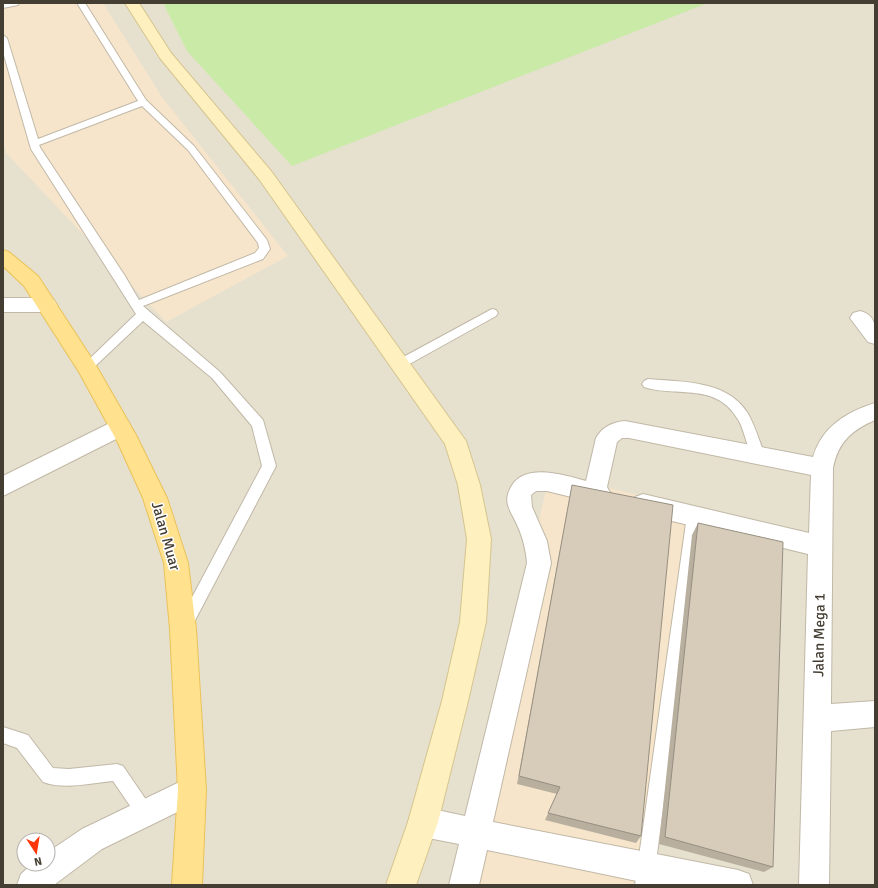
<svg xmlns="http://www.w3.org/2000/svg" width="878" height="888" font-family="Signika,sans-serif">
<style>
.residential{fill:#e6e0cf;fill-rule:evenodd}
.commercial{fill:#f6e5ca}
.green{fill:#caeaa7}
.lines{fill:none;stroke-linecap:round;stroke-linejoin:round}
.lane-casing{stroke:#c1b8a7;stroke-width:2}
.street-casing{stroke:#c1b8a7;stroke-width:2}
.secondary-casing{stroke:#d5c48e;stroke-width:2}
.primary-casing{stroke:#eac258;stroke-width:2}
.lane{fill:#fff;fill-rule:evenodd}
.street{fill:#fff;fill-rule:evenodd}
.secondary{fill:#fff1bf;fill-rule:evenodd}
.primary{fill:#ffe18e;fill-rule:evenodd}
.wall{fill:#b9af9f}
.building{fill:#d7ccb9;stroke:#968f82}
.labels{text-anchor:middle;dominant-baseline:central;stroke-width:3;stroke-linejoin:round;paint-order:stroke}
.street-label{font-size:15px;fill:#443d32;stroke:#fff}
</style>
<rect width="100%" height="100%" fill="#f2eee2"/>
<!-- residential -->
<path class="residential" d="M3,3H875V885H3ZM24,840H48V864H24Z"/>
<!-- commercial -->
<path class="commercial" d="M15,3H103L162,97L288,256L166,322L6,153L3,140V6Z
M550,474L688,507L635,885H451Z"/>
<!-- green -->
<path class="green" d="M163,3H708L292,166L187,51Z"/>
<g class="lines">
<!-- lane casing -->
<g class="lane-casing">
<path id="lane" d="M19,3L18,5L3,8V4Z
M77,3H85L146,100L194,146L267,240L270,249L263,259L143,306L220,372L263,420L276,466L191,628L186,630L181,628L178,623L181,618L262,466L252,426L212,378L143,321L91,370L87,372L83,370L81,367L136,314L31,149L3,52V35L7,38L38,139L138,101ZM142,106L188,150L258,243L259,248L255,253L139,300L125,276L41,149L39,145Z
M492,309L496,310L498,313L496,316L404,367L400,368L396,367L394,364L396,361Z
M648,379C682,382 726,380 747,412C755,425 759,441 765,455L763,459L758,460L753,459C747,447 745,433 739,421C717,381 677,398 644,387L642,384L644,381Z
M694,510L699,512L701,516L653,885H635L687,516L689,512Z
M3,727L28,735L53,768L69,769L117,764L123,766L151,807L154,813L151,819L145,822L139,819L113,781C92,783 64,790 43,782L17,748L3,743Z"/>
</g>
<!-- street casing -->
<g class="street-casing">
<path id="street" d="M3,298H47L54,300L57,305L54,310L47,312H3Z
M860,311C878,316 875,329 875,344L868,342L850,318L853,313Z
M875,403V420C852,430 838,442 833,468L831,704L875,701V727L831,731L829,885H799L808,554L643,514L635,511L631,504L635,497L643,494L809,533L811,475L629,438H622L617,442L607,487L611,494L608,501L600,504L547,491H536L531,495L532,507L547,541L551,563L493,822L738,870L749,874L753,885H656L487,850L479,885H449L459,844L423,837L413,832L408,822L413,812L423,807L465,816L527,563C526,551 523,538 518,527C515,519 510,513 508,505C506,498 508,493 511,487C524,462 565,475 586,481L596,438C602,427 613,422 625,421L813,457C822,427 846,412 875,403Z
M120,418L128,421L131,427L128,433L3,496V476Z
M192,776L202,780L206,790L202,800L102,849L54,885H17L21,874L32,864H48V852L82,829Z"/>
</g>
<!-- secondary casing -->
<g class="secondary-casing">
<path id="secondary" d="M125,3H139L171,53L271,171L466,441L480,485L491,539L486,622L468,701L438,822L416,885H386L408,822L442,701L460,622L467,539L458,485L445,444L259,179L160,58Z"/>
</g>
<!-- primary casing -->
<g class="primary-casing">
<path id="primary" d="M3,250L9,252L38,276L94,362L136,435L167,498L188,563L196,629L206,790L202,885H172L178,790L170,629L164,563L143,498L118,443L79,372L24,286L3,266Z"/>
</g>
<!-- lane -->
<use href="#lane" class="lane"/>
<!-- street -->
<use href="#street" class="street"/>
<!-- secondary -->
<use href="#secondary" class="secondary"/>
<!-- primary -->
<use href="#primary" class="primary"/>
</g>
<!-- wall -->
<path class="wall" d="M572,485L641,836L636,843L545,820L557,794L517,784Z
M698,523L773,867L764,872L659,844L692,535Z"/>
<!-- building -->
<path class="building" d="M572,485L673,505L641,836L548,813L560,787L519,776Z
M698,523L783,542L773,867L665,837Z"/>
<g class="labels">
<!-- street labels -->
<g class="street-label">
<text transform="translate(166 536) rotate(74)">Jalan Muar</text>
<text transform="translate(819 635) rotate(-89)">Jalan Mega 1</text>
</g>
</g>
<!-- border -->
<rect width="878" height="888" fill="none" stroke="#443d32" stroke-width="8"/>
<!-- north arrow -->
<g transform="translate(36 852) rotate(168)"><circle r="19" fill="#ffffff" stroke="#b4b1ad"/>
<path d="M0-3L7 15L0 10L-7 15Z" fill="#ff360c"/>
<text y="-6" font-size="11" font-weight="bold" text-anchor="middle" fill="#443d32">N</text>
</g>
</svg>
